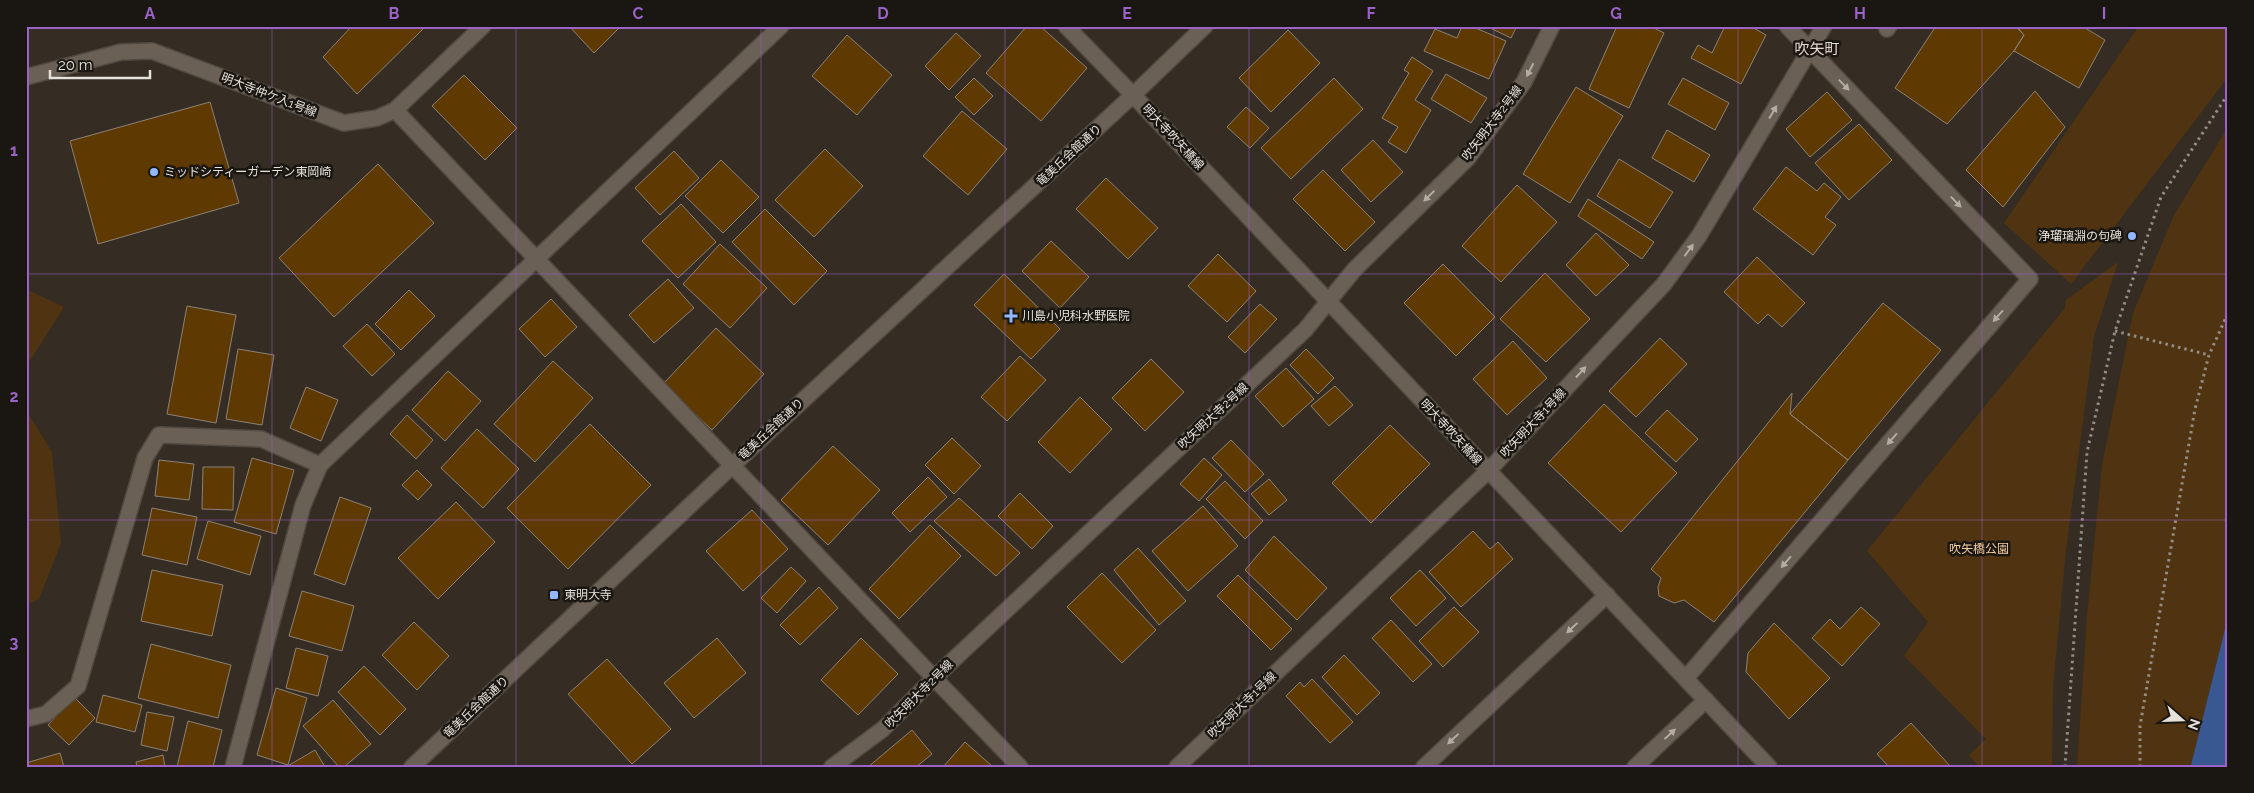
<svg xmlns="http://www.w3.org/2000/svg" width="2254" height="793" font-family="Raleway,'Noto Sans JP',sans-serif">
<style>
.green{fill:#503411}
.water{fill:#395892}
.building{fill:#5e3901;stroke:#8d8277}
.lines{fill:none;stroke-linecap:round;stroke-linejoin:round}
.service-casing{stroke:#524a42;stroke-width:18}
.minor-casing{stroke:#524a42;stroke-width:18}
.tertiary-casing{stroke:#524a42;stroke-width:18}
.path{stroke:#948d86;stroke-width:3;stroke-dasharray:2.5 4;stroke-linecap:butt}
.service{stroke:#6a6055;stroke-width:15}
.minor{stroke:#6a6055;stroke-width:15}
.tertiary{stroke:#6a6055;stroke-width:15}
.oneway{fill:#b5ada5}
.grid{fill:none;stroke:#9b62c7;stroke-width:1;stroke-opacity:0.55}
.poi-dot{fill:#92b7fd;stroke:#1a1611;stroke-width:2}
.labels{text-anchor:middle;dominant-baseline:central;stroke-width:5;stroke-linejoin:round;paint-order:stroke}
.street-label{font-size:12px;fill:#e7e1db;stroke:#1a1611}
.poi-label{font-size:12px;fill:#e7e1db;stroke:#1a1611;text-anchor:start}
.park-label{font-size:12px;fill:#f6cb9b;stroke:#1a1611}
.quarter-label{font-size:15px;fill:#e5d9cd;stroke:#1a1611}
.neatline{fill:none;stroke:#9b62c7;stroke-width:2}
.grid-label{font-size:16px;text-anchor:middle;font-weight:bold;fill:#9b62c7}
</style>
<rect width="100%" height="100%" fill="#352c23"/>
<!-- green -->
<path class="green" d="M2139,26H2221L2228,30V77L2071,284L2004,223Z
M2228,127V617L2191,767H2077L2087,616L2102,465L2133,313L2174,215Z
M2118,262L2094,337L2066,550L2053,687L2052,767H1979L1969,755L1986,739L1904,656L1928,622L1867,551L2065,308L2066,300Z
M26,289L64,307L26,367Z
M26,410L52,452L61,543L39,599L26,605Z"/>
<!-- water -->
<path class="water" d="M2228,617V767H2191L2192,761Z"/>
<!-- building -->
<path class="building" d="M352,26H426L357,94L323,57Z
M569,26H621L594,53Z
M1027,26H1040L1087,68L1041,121L986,73Z
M1462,26H1471L1506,41L1489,79L1424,51L1435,29L1457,38Z
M1486,26H1517L1511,38Z
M1617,26H1650L1664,33L1629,108L1589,89Z
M1725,26H1750L1766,35L1741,84L1691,58L1698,45L1712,53Z
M1936,26H2015L2024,35L2014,51L1947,124L1895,88Z
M2019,26H2082L2105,40L2079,88L2014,51L2024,35L2018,28Z
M1288,30L1320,63L1271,112L1239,78Z
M956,33L981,56L949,90L925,66Z
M847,35L892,75L857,115L812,76Z
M1412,57L1433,71L1415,100L1431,110L1406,153L1388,142L1398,127L1382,118L1409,73L1404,70Z
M1446,74L1487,98L1471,123L1431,99Z
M464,75L517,128L485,160L432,106Z
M974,78L993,96L974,115L955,97Z
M1334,78L1363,109L1291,179L1261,148Z
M1683,78L1729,103L1715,130L1668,104Z
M1576,87L1623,116L1570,203L1523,174Z
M2035,91L2065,127L2003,207L1966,170Z
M1827,92L1852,120L1810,157L1786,129Z
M210,102L239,203L98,244L70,141Z
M1246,107L1269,128L1250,148L1227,127Z
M962,111L1007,149L968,195L923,156Z
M1859,124L1892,160L1849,200L1815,163Z
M1667,130L1710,155L1694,182L1652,158Z
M1373,140L1403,172L1371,202L1341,170Z
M825,149L863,186L814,237L775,200Z
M674,151L699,178L660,215L635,188Z
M1619,159L1673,192L1650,228L1597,196Z
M721,160L759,197L723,233L685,196Z
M378,164L434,223L334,317L279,258Z
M1786,167L1817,191L1824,183L1841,197L1825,217L1836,225L1813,255L1753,209Z
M1323,170L1375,222L1345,251L1293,199Z
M1106,178L1158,228L1128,259L1076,209Z
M1517,185L1557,222L1501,282L1462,246Z
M1588,199L1654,242L1642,259L1578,216Z
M681,204L716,242L678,278L642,241Z
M765,209L827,271L794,305L732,242Z
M1596,233L1629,265L1596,296L1566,265Z
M1051,241L1089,277L1060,308L1022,271Z
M720,244L767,288L730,328L683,284Z
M1218,254L1256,291L1227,322L1188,286Z
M1757,257L1805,303L1782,327L1768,314L1758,324L1724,292Z
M1443,264L1495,317L1456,356L1404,303Z
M1545,273L1590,319L1546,362L1500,319Z
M1004,274L1060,329L1031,359L974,305Z
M668,279L694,308L654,343L629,315Z
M409,290L435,316L401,350L375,324Z
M551,299L577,327L545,357L519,329Z
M1883,303L1941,350L1848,460L1790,414Z
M1260,304L1277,319L1245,353L1228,337Z
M187,306L236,315L216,423L167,414Z
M367,324L395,354L372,376L343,346Z
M716,328L764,374L712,430L663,384Z
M1660,338L1687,364L1636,417L1609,391Z
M1513,341L1547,378L1507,415L1473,379Z
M238,349L274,355L262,425L226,419Z
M1306,349L1334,378L1318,394L1290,365Z
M1020,356L1046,380L1007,421L981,397Z
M1151,359L1184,392L1145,431L1112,398Z
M553,361L593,398L535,462L494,424Z
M1286,368L1314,399L1283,427L1255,396Z
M448,371L481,401L445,441L412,410Z
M1335,386L1353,405L1329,426L1311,406Z
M306,387L338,400L321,441L290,428Z
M1792,393L1790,414L1848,460L1714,622L1684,600L1674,603L1659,596L1658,587L1661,578L1651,569Z
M1080,397L1112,429L1070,473L1038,442Z
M1604,404L1677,473L1621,532L1548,463Z
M1667,410L1698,439L1676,462L1645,433Z
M407,415L433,440L416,459L390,434Z
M590,424L651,485L568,569L507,508Z
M1390,425L1430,464L1371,523L1332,483Z
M477,429L519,469L483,508L441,468Z
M952,438L981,466L954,494L925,465Z
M1231,440L1264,474L1245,492L1212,458Z
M833,446L880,490L828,545L781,500Z
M252,458L294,470L276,534L234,522Z
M1204,458L1222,475L1199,501L1180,484Z
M159,460L194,464L189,500L155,496Z
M203,467H234L233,510L202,509Z
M417,470L432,485L418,500L402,485Z
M928,477L947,497L910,532L892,513Z
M1269,479L1287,500L1269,515L1251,494Z
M1225,481L1263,521L1245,539L1206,499Z
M1020,493L1053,526L1032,549L998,516Z
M340,497L371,508L345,585L314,574Z
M959,498L1020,553L996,576L934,521Z
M456,502L495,542L438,599L398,558Z
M1203,506L1238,546L1188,591L1152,551Z
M152,508L197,517L187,565L142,555Z
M752,510L788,549L743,591L706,551Z
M208,521L261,536L250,575L197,559Z
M930,525L961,556L899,619L869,589Z
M1473,531L1490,549L1498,542L1513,559L1461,607L1429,572Z
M1274,536L1327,588L1297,620L1245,570Z
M1138,548L1186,601L1159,625L1114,570Z
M791,567L806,581L777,613L761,598Z
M152,570L223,585L212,636L141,621Z
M1420,570L1446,598L1416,626L1390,598Z
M1102,573L1156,630L1122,663L1067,607Z
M1238,575L1292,629L1271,650L1217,596Z
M819,587L838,608L800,645L780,625Z
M302,591L354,606L342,651L289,636Z
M1454,607L1479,632L1443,667L1419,641Z
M1861,607L1880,624L1842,666L1812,638L1830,619L1840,629Z
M1391,620L1432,664L1413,682L1372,638Z
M414,622L449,656L417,690L382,655Z
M1774,623L1830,678L1789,719L1746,672L1748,653Z
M717,638L746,673L694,718L664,683Z
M861,638L898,674L858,715L821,680Z
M151,644L231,665L218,718L138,698Z
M296,648L328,656L318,696L286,688Z
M1344,655L1380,693L1357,715L1322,677Z
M607,659L671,729L632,764L568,694Z
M364,666L406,709L380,735L338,692Z
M1312,679L1353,722L1330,743L1286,696L1300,682L1304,687Z
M276,688L307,698L288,765L257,755Z
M103,695L142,705L135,732L96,722Z
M74,697L95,718L69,745L48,725Z
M333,700L371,744L344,767H339L303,726Z
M147,712L174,717L167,751L141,745Z
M188,721L222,730L213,767H177Z
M1911,723L1951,767H1889L1877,754Z
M912,730L932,754L916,767H868Z
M965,742L993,767H943Z
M315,750L325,767H286Z
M60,753L64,767H26V763Z
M163,755L165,767H137L136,762Z"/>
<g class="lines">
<!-- service casing -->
<g class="service-casing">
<path id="service" d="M1887,29L1889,26
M1424,767L1607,595
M1635,767L1706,700"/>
</g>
<!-- minor casing -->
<g class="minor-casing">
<path id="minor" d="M1066,26L1133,95
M26,77L121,52L152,51L344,123L377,118L395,110L483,26
M395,110L934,678L1020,767
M1686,678L2030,279L1787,26
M26,719L46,714L78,686L145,458L159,435L261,439L320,465
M233,767L303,505L320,465L781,26
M832,767L883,729L934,678L1305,330L1354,270L1468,158L1524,82L1552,26
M1177,767L1488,471L1664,284L1699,236L1824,26"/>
</g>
<!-- tertiary casing -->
<g class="tertiary-casing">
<path id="tertiary" d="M1133,95L1769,767
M412,767L733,465L1133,95L1205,26"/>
</g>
<!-- path -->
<path class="path" d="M2115,331L2209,355
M2065,767L2087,452L2115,331L2161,197L2228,94
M2140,767V726L2195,409L2209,355L2228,313"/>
<!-- service -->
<use href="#service" class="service"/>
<!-- minor -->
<use href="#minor" class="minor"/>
<!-- tertiary -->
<use href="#tertiary" class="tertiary"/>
</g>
<!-- one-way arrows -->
<defs><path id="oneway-solid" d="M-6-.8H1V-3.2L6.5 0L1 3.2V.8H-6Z" transform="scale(1.25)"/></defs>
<g class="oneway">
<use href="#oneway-solid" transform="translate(1530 70) rotate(117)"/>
<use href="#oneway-solid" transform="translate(1844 85) rotate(46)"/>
<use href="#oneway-solid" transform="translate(1773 112) rotate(-59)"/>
<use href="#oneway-solid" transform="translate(1429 196) rotate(136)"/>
<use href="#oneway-solid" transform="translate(1956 202) rotate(46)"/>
<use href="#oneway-solid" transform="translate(1689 250) rotate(-54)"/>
<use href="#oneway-solid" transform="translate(1998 316) rotate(131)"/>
<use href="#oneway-solid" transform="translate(1581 372) rotate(-47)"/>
<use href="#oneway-solid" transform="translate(1892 439) rotate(131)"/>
<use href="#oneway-solid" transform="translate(1786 562) rotate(131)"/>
<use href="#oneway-solid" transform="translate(1572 628) rotate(137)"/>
<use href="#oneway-solid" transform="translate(1670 734) rotate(-43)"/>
<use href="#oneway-solid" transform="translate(1453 739) rotate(137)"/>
</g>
<!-- grid -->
<path class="grid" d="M272,26V767M516,26V767M761,26V767M1005,26V767M1249,26V767M1494,26V767M1738,26V767M1982,26V767M26,274H2228M26,520H2228"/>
<!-- markers -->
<g class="poi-dot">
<circle cx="154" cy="172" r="5"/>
<circle cx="2132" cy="236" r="5"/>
<path d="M1008.5 308.5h5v5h5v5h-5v5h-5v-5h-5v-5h5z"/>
<rect x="549" y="590" width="10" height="10" rx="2.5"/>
</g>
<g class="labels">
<!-- street labels -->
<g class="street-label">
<text transform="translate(269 95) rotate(21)">明大寺仲ケ入1号線</text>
<text transform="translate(1492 123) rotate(-53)">吹矢明大寺2号線</text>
<text transform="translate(1173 137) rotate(47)">明大寺吹矢橋線</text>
<text transform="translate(1069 155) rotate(-43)">竜美丘会館通り</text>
<text transform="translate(1213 416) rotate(-43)">吹矢明大寺2号線</text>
<text transform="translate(1533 423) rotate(-47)">吹矢明大寺1号線</text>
<text transform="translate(771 429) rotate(-43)">竜美丘会館通り</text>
<text transform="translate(1451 432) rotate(47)">明大寺吹矢橋線</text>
<text transform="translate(919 694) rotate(-45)">吹矢明大寺2号線</text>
<text transform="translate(1242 705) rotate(-44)">吹矢明大寺1号線</text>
<text transform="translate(476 707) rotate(-43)">竜美丘会館通り</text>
</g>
<!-- poi labels -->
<g class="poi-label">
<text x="164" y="172">ミッドシティーガーデン東岡崎</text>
<text x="2122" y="236" text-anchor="end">浄瑠璃淵の句碑</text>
<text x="1022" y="316">川島小児科水野医院</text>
<text x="564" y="595">東明大寺</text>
</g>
<!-- park labels -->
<g class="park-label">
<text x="1979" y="549">吹矢橋公園</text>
</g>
<!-- quarter labels -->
<g class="quarter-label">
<text x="1817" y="49">吹矢町</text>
</g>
</g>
<!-- border -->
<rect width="2254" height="793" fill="none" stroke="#1a1611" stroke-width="55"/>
<!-- north arrow -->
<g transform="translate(2182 720) rotate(110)" stroke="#1a1611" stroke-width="4" paint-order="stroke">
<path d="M0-4L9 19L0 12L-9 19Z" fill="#e7e1db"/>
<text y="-8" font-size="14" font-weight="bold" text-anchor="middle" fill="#e7e1db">N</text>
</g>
<!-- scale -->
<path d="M50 70v8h100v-8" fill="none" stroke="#e7e1db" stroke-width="2.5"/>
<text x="58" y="70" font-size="15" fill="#e7e1db" stroke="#1a1611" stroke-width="4" paint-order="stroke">20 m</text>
<rect x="28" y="28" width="2198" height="738" class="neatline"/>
<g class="grid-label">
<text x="150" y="19">A</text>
<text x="394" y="19">B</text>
<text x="638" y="19">C</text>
<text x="883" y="19">D</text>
<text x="1127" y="19">E</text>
<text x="1371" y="19">F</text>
<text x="1616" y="19">G</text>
<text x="1860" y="19">H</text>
<text x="2104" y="19">I</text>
<text x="14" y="156">1</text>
<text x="14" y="402">2</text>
<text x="14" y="648">3</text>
</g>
</svg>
